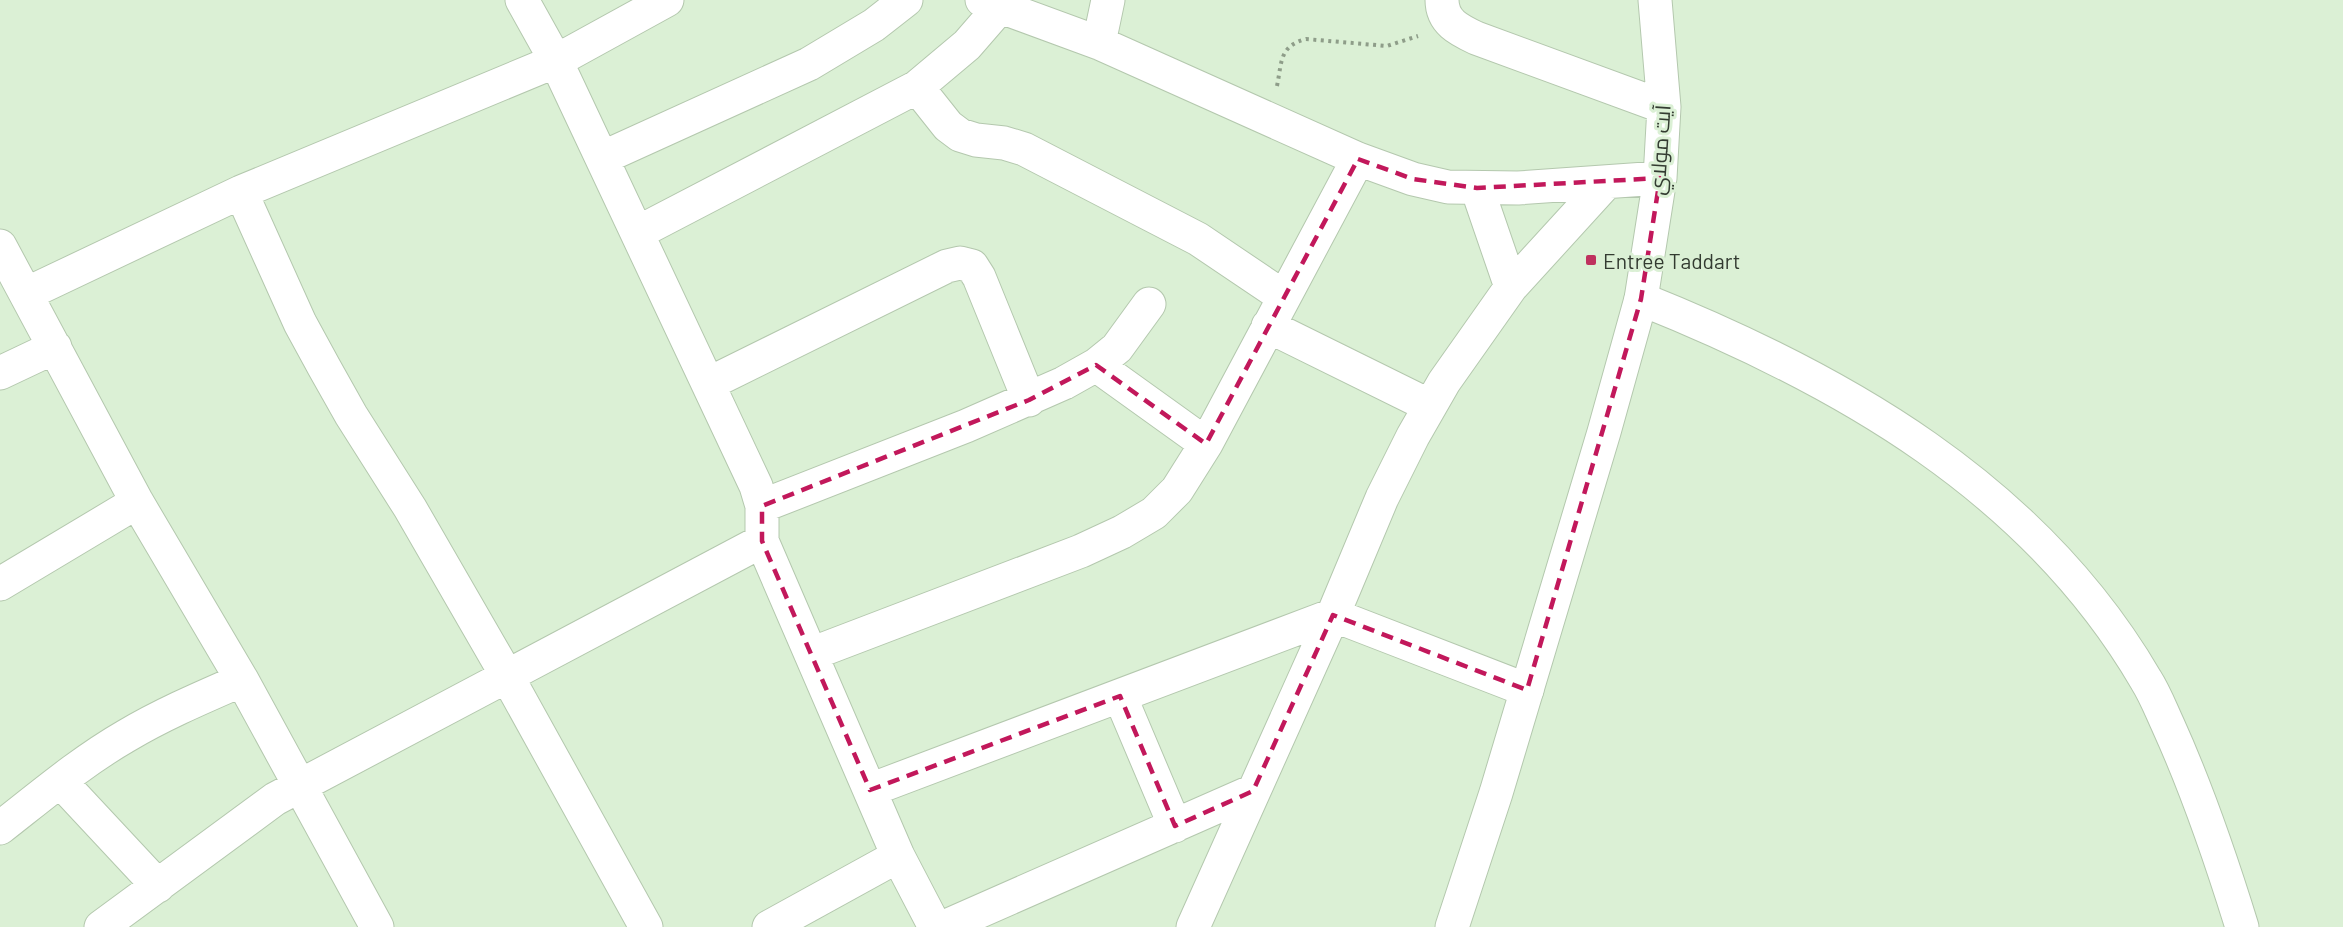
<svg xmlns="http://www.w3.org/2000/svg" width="2343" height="927" font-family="Barlow,Cairo,sans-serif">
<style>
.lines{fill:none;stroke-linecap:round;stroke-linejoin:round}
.minor-casing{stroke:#b4c8ae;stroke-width:35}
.tertiary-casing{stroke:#b4c8ae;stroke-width:35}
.path{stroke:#8e9d89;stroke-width:4;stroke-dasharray:3 4.5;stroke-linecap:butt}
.minor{stroke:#fff;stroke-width:33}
.tertiary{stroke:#fff;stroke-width:33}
.marked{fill:none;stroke:#c2185b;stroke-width:4.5;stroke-dasharray:12 8;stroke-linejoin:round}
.poi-dot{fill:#bf315e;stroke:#dbf0d5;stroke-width:2}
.labels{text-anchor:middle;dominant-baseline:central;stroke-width:6;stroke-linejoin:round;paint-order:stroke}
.street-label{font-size:21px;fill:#333b31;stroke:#dbf0d5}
.poi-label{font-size:21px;fill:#333b31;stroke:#dbf0d5;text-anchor:start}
</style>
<rect width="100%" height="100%" fill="#dbf0d5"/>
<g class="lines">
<!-- minor casing -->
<g class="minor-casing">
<path id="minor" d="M522,0L556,61L756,486L762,506V541L898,856L935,927
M982,0L1099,43L1358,159L1413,179L1448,187L1518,188L1660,178
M1442,0C1442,22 1459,30 1476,38L1664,107
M1099,43L1108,0
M917,87L948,126L960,135L976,140L1004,143L1024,149L1198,239L1284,297
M602,158L809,64L874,25L906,0
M241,192L300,323L324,367L351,415L410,508L507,676L646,927
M637,233L917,87L967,45L1000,7
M0,246L137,502L242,680L377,927
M1511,287L1605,184
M26,294L241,192L556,61L667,0
M1641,299L1660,178L1664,107L1655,0
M1268,326L1430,406
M1096,365L1206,444
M0,373L55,347
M708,384L947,266L960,263L972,266L979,277L1029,400
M762,506L966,426L1064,383L1096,365L1117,348L1149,304
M0,584L137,502
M811,654L1081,551L1122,532L1154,513L1177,490L1206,444L1358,159
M1120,696L1175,826
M60,781L158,886
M870,790L1333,615L1527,690
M0,828C41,796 81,762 126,736C163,714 203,697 242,680
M101,927L275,799L762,541
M769,927L898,856
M944,927L1253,791
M1193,927L1333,615L1382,498L1413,436L1444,382L1511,287L1477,188"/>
</g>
<!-- tertiary casing -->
<g class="tertiary-casing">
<path id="tertiary" d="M1452,927L1496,793L1604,432L1641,299C1841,379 2034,488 2146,680C2155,694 2161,710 2168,725C2198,791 2221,859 2242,927"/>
</g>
<!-- path -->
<path class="path" d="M1277,86C1282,62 1279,46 1306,39L1387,46L1418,36"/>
<!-- minor -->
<use href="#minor" class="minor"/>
<!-- tertiary -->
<use href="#tertiary" class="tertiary"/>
</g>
<!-- marked area -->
<path class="marked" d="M1358,159L1413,179L1477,188L1660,178L1641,299L1527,690L1333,615L1253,791L1175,826L1120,696L870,790L762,541V506L1029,400L1096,365L1206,444Z"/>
<!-- markers -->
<rect class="poi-dot" x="1585" y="254" width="12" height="12" rx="3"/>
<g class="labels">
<!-- street labels -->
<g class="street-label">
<text transform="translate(1659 150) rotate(-86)">آيت مولاي</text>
</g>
<!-- poi labels -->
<g class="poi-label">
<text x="1603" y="260">Entree Taddart</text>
</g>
</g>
</svg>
